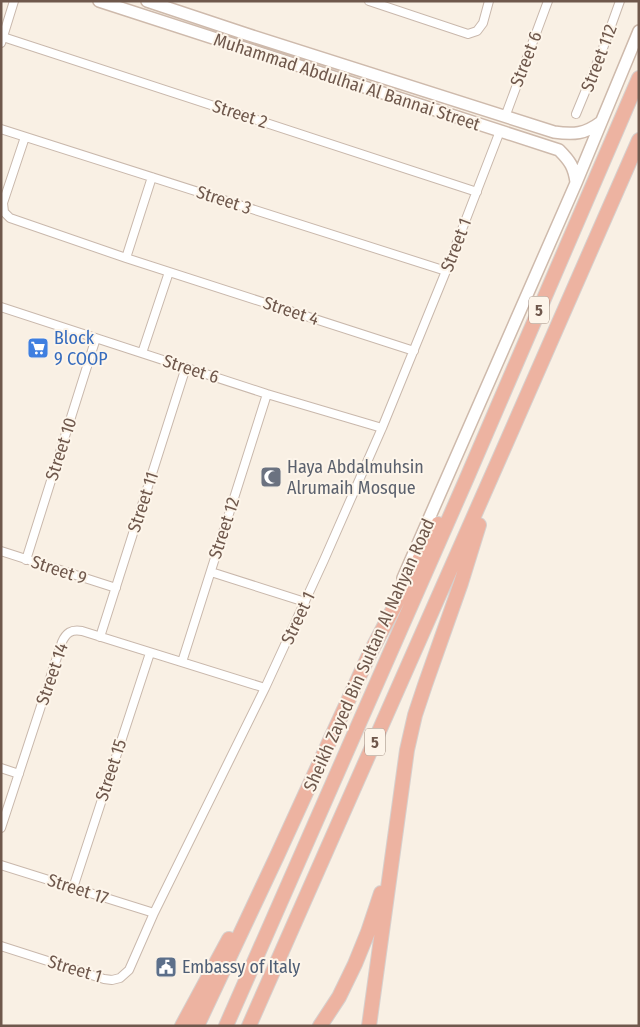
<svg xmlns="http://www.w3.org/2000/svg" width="640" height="1027" font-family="'Fira Sans Condensed',sans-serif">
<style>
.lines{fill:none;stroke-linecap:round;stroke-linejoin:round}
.street-casing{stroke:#c9b8ac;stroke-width:10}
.secondary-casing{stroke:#cebaac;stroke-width:14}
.highway-casing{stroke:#d7d0cd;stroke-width:16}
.street{stroke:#fff;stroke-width:8}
.secondary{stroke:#fff;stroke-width:11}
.highway{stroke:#edb3a1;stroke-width:14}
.labels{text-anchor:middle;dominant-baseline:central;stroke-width:4;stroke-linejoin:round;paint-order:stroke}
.shield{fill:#fdf5ea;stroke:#9a877b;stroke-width:1}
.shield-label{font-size:16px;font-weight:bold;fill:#6f584c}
.street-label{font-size:18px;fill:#6f584c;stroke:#fdf5ea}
.shop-label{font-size:18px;fill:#366cbe;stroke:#fdf5ea;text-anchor:start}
.worship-label{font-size:18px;fill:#5b616d;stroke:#fdf5ea;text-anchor:start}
.service-label{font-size:18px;fill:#4e5e75;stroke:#fdf5ea;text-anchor:start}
</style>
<rect width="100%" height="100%" fill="#f9f0e4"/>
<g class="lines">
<!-- street casing -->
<g class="street-casing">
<path id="street" d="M369,1L468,34L477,31L483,23L489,1
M3,37L477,192
M1,43L14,1
M576,114L602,51L620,1
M505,117L548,1
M1,129L446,271
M25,137L3,203L4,212L10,218L126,258L414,351
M126,258L152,177
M1,307L267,394L382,428
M142,353L169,272
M1,551L116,588
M26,560L96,338
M211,572L305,602
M100,637L186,367
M182,662L267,394
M1,768L19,774
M1,828L62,642C66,633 71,629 82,631L265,688
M1,865L154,913
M73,888L150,653
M1,946L104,979L112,980L120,978L129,970L154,913L265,688L324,560L382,428L446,271L500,131"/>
</g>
<!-- secondary casing -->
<g class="secondary-casing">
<path id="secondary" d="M99,1L559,150C570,161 574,167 576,182
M147,1L246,34L554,132C574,135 585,134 601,122
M403,578L576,183L639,31"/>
</g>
<!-- highway casing -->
<g class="highway-casing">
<path id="highway" d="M182,1026L229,939
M197,1026L277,856L369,655L438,524
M226,1026L466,480L639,78
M249,1026L500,457L639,140
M320,1026L339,997L355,964L368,932L381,893
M369,1026L407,750L415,715L425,685L461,583L479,525"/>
</g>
<!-- street -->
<use href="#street" class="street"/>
<!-- secondary -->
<use href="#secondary" class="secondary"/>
<!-- highway -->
<use href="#highway" class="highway"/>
</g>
<!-- icons -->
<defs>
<g id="supermarket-square" transform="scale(1.125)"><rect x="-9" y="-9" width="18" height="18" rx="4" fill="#3f7fe0" stroke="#fdf5ea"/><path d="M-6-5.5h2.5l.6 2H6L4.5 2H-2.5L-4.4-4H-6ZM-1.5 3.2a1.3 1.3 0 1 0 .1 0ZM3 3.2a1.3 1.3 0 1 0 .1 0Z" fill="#fff"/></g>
<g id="mosque-square" transform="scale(1.125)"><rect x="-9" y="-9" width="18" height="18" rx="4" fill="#6b7280" stroke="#fdf5ea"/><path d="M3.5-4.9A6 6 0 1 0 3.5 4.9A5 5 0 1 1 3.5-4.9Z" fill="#fff"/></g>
<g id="civic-square" transform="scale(1.125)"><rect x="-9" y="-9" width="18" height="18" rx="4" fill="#5c6f8a" stroke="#fdf5ea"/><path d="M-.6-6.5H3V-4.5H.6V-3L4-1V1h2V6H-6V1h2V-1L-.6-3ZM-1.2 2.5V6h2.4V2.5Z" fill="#fff"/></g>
</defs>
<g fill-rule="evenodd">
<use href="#supermarket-square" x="38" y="348"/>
<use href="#mosque-square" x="271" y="477"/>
<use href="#civic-square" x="166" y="967"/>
</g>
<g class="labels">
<!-- shield labels -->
<g class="shield">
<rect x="529" y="296.5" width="20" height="27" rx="4"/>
<rect x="365" y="728.5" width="20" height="27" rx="4"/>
</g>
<g class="shield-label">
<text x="539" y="310">5</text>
<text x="375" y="742">5</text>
</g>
<!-- street labels -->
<g class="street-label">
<text transform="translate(599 58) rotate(-69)">Street 112</text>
<text transform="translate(526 59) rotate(-69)">Street 6</text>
<text transform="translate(347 82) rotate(18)">Muhammad Abdulhai Al Bannai Street</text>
<text transform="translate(240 114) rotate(18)">Street 2</text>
<text transform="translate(224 200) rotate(18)">Street 3</text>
<text transform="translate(456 245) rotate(-69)">Street 1</text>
<text transform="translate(291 311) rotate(18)">Street 4</text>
<text transform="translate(191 369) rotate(18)">Street 6</text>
<text transform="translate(61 449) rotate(-72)">Street 10</text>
<text transform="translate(143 502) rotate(-72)">Street 11</text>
<text transform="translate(224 528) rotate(-72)">Street 12</text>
<text transform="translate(59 570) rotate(18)">Street 9</text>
<text transform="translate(298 618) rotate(-65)">Street 1</text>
<text transform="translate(369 655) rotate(-66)">Sheikh Zayed Bin Sultan Al Nahyan Road</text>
<text transform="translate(52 674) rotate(-71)">Street 14</text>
<text transform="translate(111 770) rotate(-72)">Street 15</text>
<text transform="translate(78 889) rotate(18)">Street 17</text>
<text transform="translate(75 969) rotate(17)">Street 1</text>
</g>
<!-- shop labels -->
<g class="shop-label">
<text x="54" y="338">Block<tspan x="54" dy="21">9 COOP</tspan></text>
</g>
<!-- worship labels -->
<g class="worship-label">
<text x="287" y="467">Haya Abdalmuhsin<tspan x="287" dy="21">Alrumaih Mosque</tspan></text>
</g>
<!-- service labels -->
<g class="service-label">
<text x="182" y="967">Embassy of Italy</text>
</g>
</g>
<!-- border -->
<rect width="640" height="1027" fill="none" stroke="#6f584c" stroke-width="5"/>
</svg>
